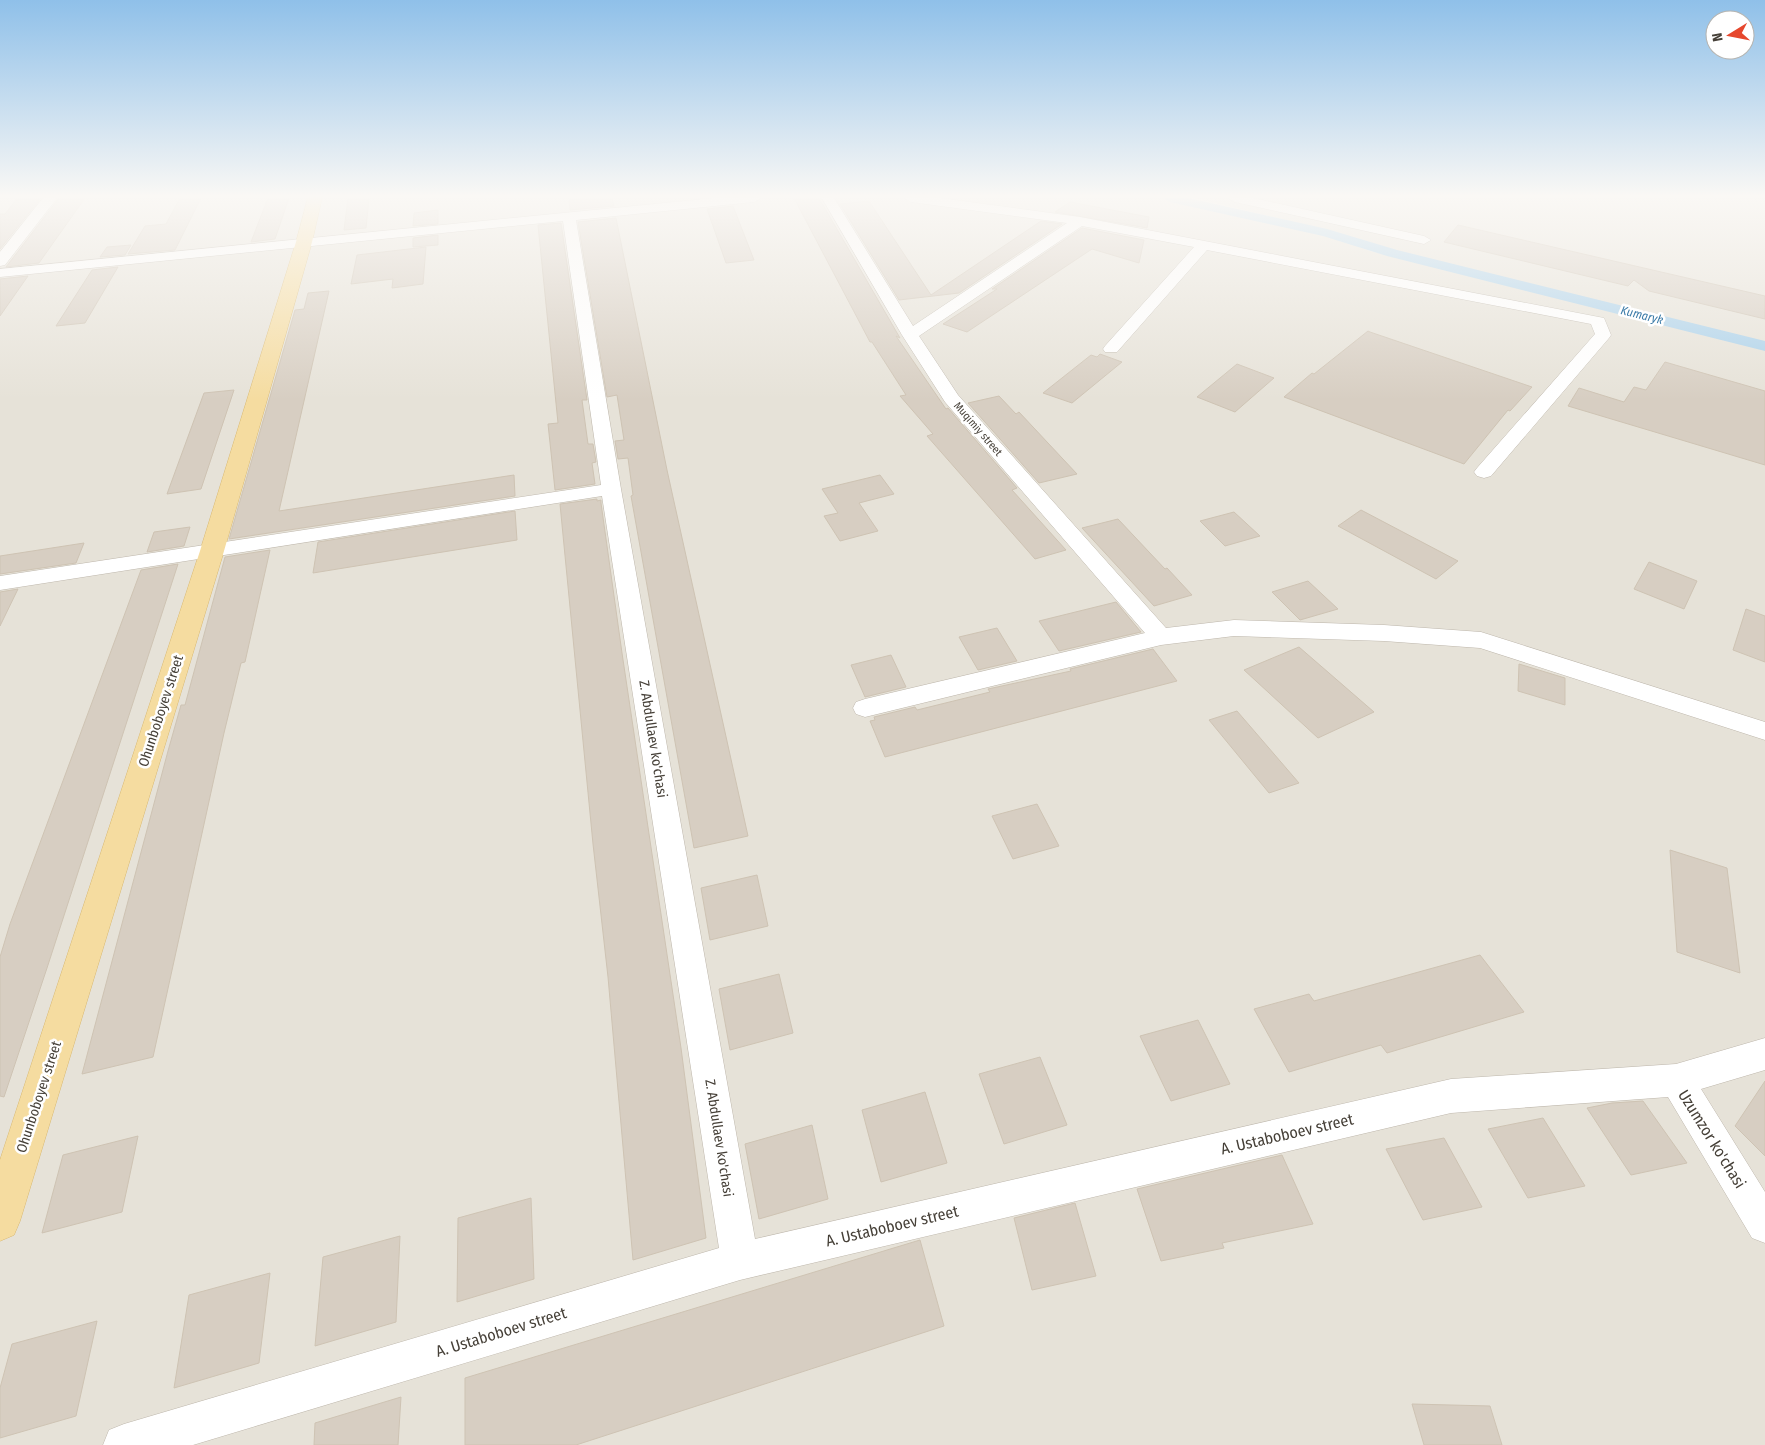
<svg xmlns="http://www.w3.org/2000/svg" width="1765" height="1445" font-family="'Fira Sans Condensed',sans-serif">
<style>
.residential{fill:#e6e2d8}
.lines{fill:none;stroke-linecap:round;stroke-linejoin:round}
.canal{fill:#abd1ea;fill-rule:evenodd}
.building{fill:#d7cec2;stroke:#cec3b3}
.minor-casing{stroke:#beb7ac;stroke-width:1}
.major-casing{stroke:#d9b971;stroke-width:1}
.minor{fill:#fff;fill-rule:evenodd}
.major{fill:#f5dca0;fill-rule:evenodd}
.labels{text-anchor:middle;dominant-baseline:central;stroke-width:5;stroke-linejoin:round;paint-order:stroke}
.far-street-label{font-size:11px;fill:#464038;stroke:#fff}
.far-water-label{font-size:12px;font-style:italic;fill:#3b7ba8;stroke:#fff}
.street-label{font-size:14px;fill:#464038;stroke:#fff}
.near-street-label{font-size:16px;fill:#464038;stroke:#fff}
</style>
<rect width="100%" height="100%" fill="#f3f0e9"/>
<!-- residential -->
<path class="residential" d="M0,198H1162L1336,238L1370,251L1765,350V1445H0Z
M1195,198H1765V342L1406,254L1342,234Z"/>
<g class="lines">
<!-- canal -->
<path class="canal" d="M1163,198H1188L1327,229L1397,250L1765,341V351L1387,256L1323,236L1170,202Z"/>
</g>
<!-- building -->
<path class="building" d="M38,198H41L0,249V214H5L16,200Z
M59,198H85L39,263L6,267Z
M180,198H201L175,250L128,254L145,226L166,224Z
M268,198H289L275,239L251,242Z
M348,198H369L366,228L344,230Z
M586,198H612L614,206L570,210L569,200Z
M794,198H819L900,338L896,336L946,409L948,408L1017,488L1012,490L1066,550L1035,559L927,436L933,434L900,396L906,395L872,342H870Z
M869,201L931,295L1041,221L1062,224L959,293L899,300L840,204Z
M1070,202L1149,217L1147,228L1055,212Z
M733,206L754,260L726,263L707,209Z
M438,210V224L413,226L414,213Z
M616,218L667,470L748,836L694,848L631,496L633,495L628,458L618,459L615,441L624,440L617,395L607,397L578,222Z
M561,223L587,400H582L588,444H593L596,462L592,463L595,484L555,490L548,424L558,423L538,225Z
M1458,225L1765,296V319L1649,291L1634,280L1628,286L1444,242Z
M1082,228L1144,240L1139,263L1092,249L967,332L943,324L997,289H992Z
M438,235V245L413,247V238Z
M131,245L125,255L100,257L107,247Z
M426,247L423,284L392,288L393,279L351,284L357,255Z
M118,267L85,323L56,326L92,270Z
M28,276L0,316V279Z
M329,291L279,511L514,475L515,496L229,539L295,310L304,309L308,293Z
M1368,331L1370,332L1532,387L1510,411L1508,410L1464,464L1284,397L1312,373L1314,374Z
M1100,354L1122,362L1072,403L1043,393L1091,355L1097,357Z
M1665,362L1765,391V465L1568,406L1579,388L1624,402L1634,387L1646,390Z
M1237,364L1274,378L1235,412L1197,397Z
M234,390L201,489L167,494L204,393Z
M999,396L1016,414L1019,412L1077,474L1039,483L968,403Z
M880,475L894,494L859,503L878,531L840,541L824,516L838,513L822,489Z
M597,499V501L601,500V503L622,653L681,1048L706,1238L633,1260L608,977L593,844L560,504Z
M1361,510L1458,561L1436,579L1338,526Z
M515,511L517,540L313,573L318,542Z
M1234,512L1260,536L1225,546L1200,521Z
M1118,519L1165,569L1167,568L1192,595L1154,606L1082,528Z
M190,527L184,546L147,552L154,532Z
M84,543L76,563L0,574V556Z
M270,550L245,662L241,663L224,733L153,1057L82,1074L168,751L181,705H185L225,557Z
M1649,562L1697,581L1684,609L1634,589Z
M178,564L47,968L4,1097L0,1096V957L10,924L141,570Z
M1308,581L1338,609L1300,620L1272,592Z
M18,589L0,626V592Z
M1116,602L1141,632L1059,651L1039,621Z
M1746,609L1765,616V662L1733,650Z
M997,628L1017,661L978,670L959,637Z
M1299,647L1374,712L1318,738L1244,670Z
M1153,649L1177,681L885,757L870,721L875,720L874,717L915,707L917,710L990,692L988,689L1071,671L1070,669Z
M891,655L906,687L865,697L851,665Z
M1519,664L1565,678V705L1518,691Z
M1237,711L1299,783L1269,793L1209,720Z
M1037,804L1059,846L1013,859L992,816Z
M1670,850L1727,868L1740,973L1677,952Z
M757,875L768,926L710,940L701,888Z
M1480,955L1524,1012L1387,1053L1381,1045L1289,1072L1254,1009L1309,994L1314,1001Z
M779,974L793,1033L730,1050L719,989Z
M1198,1020L1230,1084L1171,1101L1140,1036Z
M1040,1057L1067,1125L1004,1144L979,1074Z
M1765,1081V1156L1735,1126Z
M925,1092L947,1163L881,1182L862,1110Z
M1643,1101L1687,1163L1631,1175L1587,1108L1612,1103Z
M1543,1118L1585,1186L1528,1198L1488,1129Z
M812,1125L828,1199L759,1219L745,1144Z
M138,1136L122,1212L42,1233L63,1155Z
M1444,1138L1482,1207L1423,1220L1386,1149Z
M1282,1155L1313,1224L1222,1243L1224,1248L1161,1261L1137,1189Z
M531,1198L534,1279L457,1302L458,1218Z
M1075,1203L1096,1276L1032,1290L1014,1218Z
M400,1236L396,1322L315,1346L323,1257Z
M920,1240L944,1326L576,1445H465V1378Z
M270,1273L259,1363L174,1388L189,1295Z
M97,1321L76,1416L0,1438V1388L12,1344Z
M401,1397L398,1445H314L315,1423Z
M1412,1404L1490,1406L1502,1445H1424Z"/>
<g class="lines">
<!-- minor casing -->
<g class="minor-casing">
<path id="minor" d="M43,198H57L5,265L0,266V252Z
M715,198H761L754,202L576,220L621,489L755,1239L1451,1079L1676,1064L1765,1038V1070L1701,1089L1765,1192V1243L1752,1238L1668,1097L1451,1113L740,1280L193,1445H103L109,1430L124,1424L719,1248L602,496L0,590V576L601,485L563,221L0,277V269Z
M822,198H834L913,326L1067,223L911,202L905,198H940L1080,217L1604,318L1611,335L1609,338L1491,476L1484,478L1477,476L1474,472L1477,468L1595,334L1591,324L1207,250L1117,352H1105L1103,349L1105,346L1194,247L1082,226L919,336L958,395L1166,628L1234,620L1384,625L1481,632L1765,722V740L1480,648L1384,641L1234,636L1161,645L865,717L856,714L853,708L856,702L865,699L1145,633L945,402L902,335Z
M1228,198H1253L1424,236L1431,240L1424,244L1235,202Z"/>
</g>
<!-- major casing -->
<g class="major-casing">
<path id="major" d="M308,198H322L312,242L224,551L20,1221L14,1235L0,1241V1160L200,551L296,242Z"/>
</g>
<!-- minor -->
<use href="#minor" class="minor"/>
<!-- major -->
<use href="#major" class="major"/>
</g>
<!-- sky -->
<linearGradient id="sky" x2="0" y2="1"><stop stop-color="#8fc0e9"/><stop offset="0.49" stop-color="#faf8f5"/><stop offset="1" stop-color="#faf8f5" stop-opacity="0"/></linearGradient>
<rect width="1765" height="400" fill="url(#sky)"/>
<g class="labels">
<!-- far-street labels -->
<g class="far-street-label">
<text transform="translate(978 429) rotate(49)">Muqimiy street</text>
</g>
<!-- far-water labels -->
<g class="far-water-label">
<text transform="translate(1642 315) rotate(14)">Kumaryk</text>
</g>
<!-- street labels -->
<g class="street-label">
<text transform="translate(161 711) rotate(-72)">Ohunboboyev street</text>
<text transform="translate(653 739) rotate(81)">Z. Abdullaev ko'chasi</text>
<text transform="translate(39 1097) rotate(-72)">Ohunboboyev street</text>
<text transform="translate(719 1138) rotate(81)">Z. Abdullaev ko'chasi</text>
</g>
<!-- near-street labels -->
<g class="near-street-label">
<text transform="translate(1287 1134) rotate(-13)">A. Ustaboboev street</text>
<text transform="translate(1712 1139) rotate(58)">Uzumzor ko'chasi</text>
<text transform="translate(892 1226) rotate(-13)">A. Ustaboboev street</text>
<text transform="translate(501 1332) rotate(-17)">A. Ustaboboev street</text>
</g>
</g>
<!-- north arrow -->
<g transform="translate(1730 35) rotate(260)"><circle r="24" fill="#ffffff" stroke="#b5b3af"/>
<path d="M0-4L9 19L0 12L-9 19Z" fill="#e6472d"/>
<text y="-8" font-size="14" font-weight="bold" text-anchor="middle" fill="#464038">N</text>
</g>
</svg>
